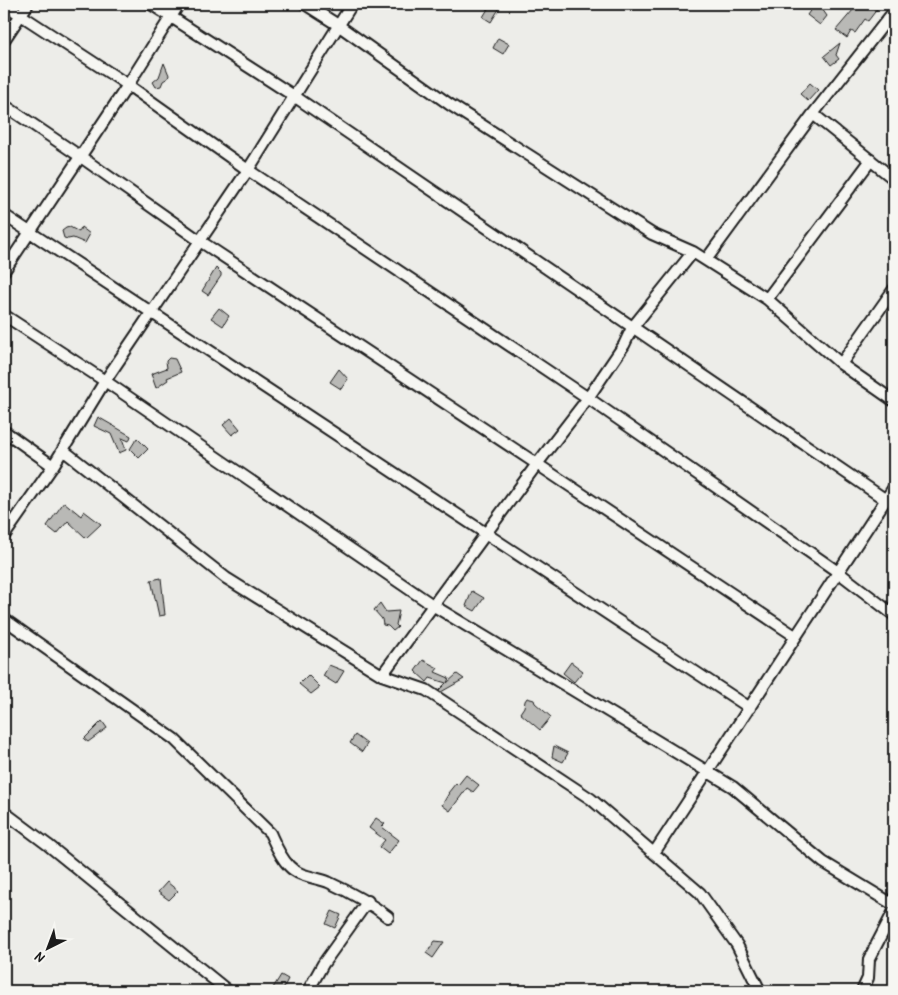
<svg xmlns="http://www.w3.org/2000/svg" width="898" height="995" font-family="'Patrick Hand',sans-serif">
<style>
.building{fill:#b9b9b6;stroke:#1c1c1c}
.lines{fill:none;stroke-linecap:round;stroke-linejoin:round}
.minor-casing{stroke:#1c1c1c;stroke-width:14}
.minor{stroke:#f6f6f2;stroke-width:10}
</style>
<rect width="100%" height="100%" fill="#edede9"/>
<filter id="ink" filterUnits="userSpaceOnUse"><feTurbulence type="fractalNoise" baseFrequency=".02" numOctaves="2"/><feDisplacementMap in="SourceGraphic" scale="10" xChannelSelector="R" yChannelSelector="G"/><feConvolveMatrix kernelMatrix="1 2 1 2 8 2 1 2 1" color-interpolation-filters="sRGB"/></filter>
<g filter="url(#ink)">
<!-- building -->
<path class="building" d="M491,4H502L491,22L483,17Z
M815,4H826L822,9L827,16L820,25L807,15Z
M845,4H881L868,21L865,19L855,33L851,31L847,38L836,30L853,10Z
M498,38L509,44L503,54L493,48Z
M840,43L836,55L839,59L831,65L824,56Z
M164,63L169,75L168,78L163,81L161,86L156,87L153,82L159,77Z
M810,83L818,90L808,101L800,94Z
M70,227L79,232L81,227L90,234L85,243L73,238L68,239L64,238L62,231L66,228Z
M216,268L221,273V276L208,295L202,291Z
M219,308L229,316L223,326L211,318Z
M169,358L175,359L181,372L167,378L168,380L156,388L151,374L167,368L166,361Z
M339,369L348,379L341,389L330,382Z
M98,417L131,436L129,441L122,438L126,450L119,453L111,434L94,426Z
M231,418L240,429L232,435L223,425Z
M137,438L148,449L139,458L130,449Z
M64,502L81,516L84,511L101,524L86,538L68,521L57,534L47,526Z
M161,578L165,615L159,616L151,580Z
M472,591L484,598L475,611L466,606Z
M380,603L386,612L399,611L396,625L398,627L393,631L388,626L383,625L382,619L374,610Z
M423,660L438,668L435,672L449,678L447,683L457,674L464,679L441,692L439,690L446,683L430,678L427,682L415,671Z
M571,662L583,671L574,682L563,673Z
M329,665L344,671L336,684L323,676Z
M308,675L320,687L311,694L299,684Z
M527,698L534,700L535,703L551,717L540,730L520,713L524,707L525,701Z
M102,721L107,728L88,742L84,739Z
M355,735L367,744L362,752L350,743Z
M554,746L568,753L563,762L552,757Z
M466,775L479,785L473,792L467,788L450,811L442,805L449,793H448L456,783L458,785Z
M376,818L385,824L382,827L399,840L388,854L379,847L385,840L369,828Z
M167,882L178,891L169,900L158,892Z
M332,911L341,915L335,928L326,924Z
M435,941L444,942L433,958L426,953Z
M281,975L288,979L282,991H278L273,988Z"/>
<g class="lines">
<!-- minor casing -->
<g class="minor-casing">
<path id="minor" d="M4,4L128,85L248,170L588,398L838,572L894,615
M151,4L294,96L886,500
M305,4L338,25L449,104L652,234L693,252L767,299L841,364L894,401
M4,40L28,4
M4,105L81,157L200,241L537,464L795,636
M813,114L894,11
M4,215L750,708
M706,260L813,114L894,179
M4,271L128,85L179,4
M767,299L871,160
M4,315L105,381L434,606L733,787L823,862L894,905
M841,364L894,289
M4,431L53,466
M63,450L226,578L382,675L426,690L591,799L700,893L737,945L760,991
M4,518L12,524
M4,536L53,466L105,381L248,170L352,4
M4,619L174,739L270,833C275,844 280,857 289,866C299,877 316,877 328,882C350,892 369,902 388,917
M382,675L537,464L588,398L624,345L632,328L693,252
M4,812L48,845L228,991
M654,853L894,487
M308,991L323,964L368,901
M862,991L868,978L869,959L894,911"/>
</g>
<!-- minor -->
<use href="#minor" class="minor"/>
</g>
</g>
<!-- margin -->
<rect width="898" height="995" fill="none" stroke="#f6f6f2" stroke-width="20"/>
<rect x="10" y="10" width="878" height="975" fill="none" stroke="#1c1c1c" stroke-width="2" filter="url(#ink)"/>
<!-- north arrow -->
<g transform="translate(48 948) rotate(222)" stroke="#f6f6f2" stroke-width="4" paint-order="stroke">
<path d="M0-4L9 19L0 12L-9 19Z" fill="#1c1c1c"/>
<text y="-8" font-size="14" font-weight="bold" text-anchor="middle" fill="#1c1c1c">N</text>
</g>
</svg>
